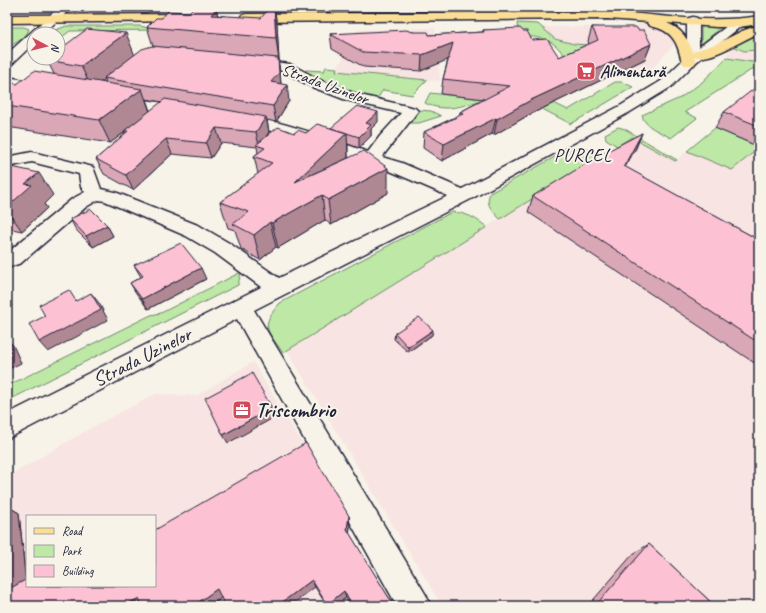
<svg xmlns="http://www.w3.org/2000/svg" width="766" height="613" font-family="Caveat,sans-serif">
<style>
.built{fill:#f8e4e2}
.green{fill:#bde8a5;stroke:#708570}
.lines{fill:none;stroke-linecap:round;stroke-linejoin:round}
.minor-casing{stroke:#22223b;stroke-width:3}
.major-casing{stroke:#22223b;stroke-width:3}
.minor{fill:#f7f3e8;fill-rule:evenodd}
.major{fill:#fbde96;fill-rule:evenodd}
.wall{fill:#d9a7b5;stroke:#22223b;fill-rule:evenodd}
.shaded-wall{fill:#b08894;stroke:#22223b}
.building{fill:#fcc2d3;stroke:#22223b}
.labels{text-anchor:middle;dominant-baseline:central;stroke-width:4;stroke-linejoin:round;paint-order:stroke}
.far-poi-label{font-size:17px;font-weight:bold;fill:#22223b;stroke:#f7f3e8;text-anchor:start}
.far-street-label{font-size:17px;fill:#22223b;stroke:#f7f3e8}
.far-quarter-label{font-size:18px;letter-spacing:1px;fill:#22223b;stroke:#f7f3e8}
.street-label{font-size:20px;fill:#22223b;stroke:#f7f3e8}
.poi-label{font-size:20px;font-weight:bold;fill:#22223b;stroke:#f7f3e8;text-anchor:start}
</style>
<rect width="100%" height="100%" fill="#f7f3e8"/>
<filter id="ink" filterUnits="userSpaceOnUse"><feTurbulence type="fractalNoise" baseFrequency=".025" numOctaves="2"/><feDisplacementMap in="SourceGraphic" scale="8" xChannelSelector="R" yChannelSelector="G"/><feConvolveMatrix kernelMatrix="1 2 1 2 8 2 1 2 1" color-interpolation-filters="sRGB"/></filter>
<g filter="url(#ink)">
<!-- built -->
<path class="built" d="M639,24L659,26L676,39L675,43L651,70L638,69L588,48L589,45L574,44L555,39L541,27H637Z
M435,28L440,81L336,71L357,30Z
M733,46L738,49L751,52L759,50V63L725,58Z
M759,93V606H442L287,350L632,137L675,161Z
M253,362L351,525L349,538L390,606H152L155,586V516H27V586L7,606V477L91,428L156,394L196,396Z"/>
<!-- green -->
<path class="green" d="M517,23L538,24L555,39L574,44L589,45L566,58C553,38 542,37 519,36Z
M701,25L721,27L701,45Z
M66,26H140L157,30L70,31L58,40V34H46Z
M7,27H24L29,29C27,37 15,44 7,47Z
M759,32V50L744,51L733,46L742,40Z
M727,58L759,63V65L685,112L697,118L671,138C661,132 644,127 642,115L680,98L701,83Z
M326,67L337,68L336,71L427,80L412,95L383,90L377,99L361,96L334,89L303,73L306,70L324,71Z
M615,82H622L633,87L571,124L527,101L554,103L568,110Z
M430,93L484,99C465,106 444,113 425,103Z
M418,110L431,111L441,116L419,123H408Z
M618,127L625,129L677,160L675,161L632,137L617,146L606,139L605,134Z
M715,128L759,147V148L732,170L687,151Z
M582,148L604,154L500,219C492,210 485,205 490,193L569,149Z
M452,212C467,213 475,218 487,227L283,353C267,329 259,327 280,303Z
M241,272L238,285L7,401V386L151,315L161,313Z"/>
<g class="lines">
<!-- minor casing -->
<g class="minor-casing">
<path id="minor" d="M59,7H72L43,34H34V43L12,64L7,65V54Z
M693,17L697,18L699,21V47L735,20H743L745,23L695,63L671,87L630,112L469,200L254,310L426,595L431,606H397L237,319L7,439V414L261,287L215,253L186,236L105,201L98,200L86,207L21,263L7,268V253L72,199L85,192L81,187L79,174L32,162L7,167V157L32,152L93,167L101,189L115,192L200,226L229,243L279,278L448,196L390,171L295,138L264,129L234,124L231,121L234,118C259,111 341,143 368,152L380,136L401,113L346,100L312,87L282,71L244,66L242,63L244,60L249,59L290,64L322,81L356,94L415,108L418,111L382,157L402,163L462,189L620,106L661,81L684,59L687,46V21L689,18Z
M7,77L48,84L53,85L55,88L53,91L48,92L7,85Z
M117,96L186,106L191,108L194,111L191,114L186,116L112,103L110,100L112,97Z"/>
</g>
<!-- major casing -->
<g class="major-casing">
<path id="major" d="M608,11C658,15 710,24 759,16V24L739,27H716L667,23C682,29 688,39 693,53L694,51L716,44L742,31L759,25V33C744,39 708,63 694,56L696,62L694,65H684L682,62C678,46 675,34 658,28C654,27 650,27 647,23L648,22L608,19L246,22L242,21L240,18L242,15L246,14Z
M186,14L190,15L192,18L190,21L7,23V15Z"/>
</g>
<!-- minor -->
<use href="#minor" class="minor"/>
<!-- major -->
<use href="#major" class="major"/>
</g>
<!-- wall -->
<path class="wall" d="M218,15L277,24L279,61H278L280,72L281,84L289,101L276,122L267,120L269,132L267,136L294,133H306L331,128L378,122L371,129V136L359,148L348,144V158L388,193L331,225L325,220L278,248L276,247L260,260L241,249L235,230L228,228L220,202L258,174L254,156L258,153L257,147L221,143L211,158L172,154L133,190L104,174L96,159L125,134V132L110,143L7,127V82L17,84L54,74L47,60L63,48V47L134,55L153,46L147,27L162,18ZM105,79L106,83L101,82L102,81ZM146,99L162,102L150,111Z
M592,27L638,30L651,44L645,59L527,116L494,135L492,134L442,161L423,148L424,132L459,115L460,112L484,99L441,94L443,79L448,59L421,71L364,67L332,49L330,34L413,32L429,35L483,32V30L523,31L532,40L559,57L589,44L588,41Z
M759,89V147L715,128L724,112Z
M642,133L636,148L625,167L759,240V366L528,212L533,196Z
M7,166L53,195L44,204L47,208L22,231L7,228Z
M70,219L107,225L113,236L93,247L76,230Z
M134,265L206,279L148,309L136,293L130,283L141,277Z
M395,333L432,335L408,352L394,339Z
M7,506L19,513L26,580L349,516L350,526L349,533L394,606H350L346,598L335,606H327L315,587L221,598L211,606H7Z
M649,544L715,606H588L633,554Z"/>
<!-- shaded-wall -->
<path class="shaded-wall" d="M274,7L277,24L279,61L276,38Z
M216,9L222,31L211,15Z
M126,33L135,56L104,78L105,79L92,89L81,66Z
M453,43L452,58L421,71L422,55Z
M651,44L645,59L527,116L494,135L497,119L531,100Z
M278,58L280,72L281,88L271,82Z
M287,85L289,101L276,122L273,106Z
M142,89L150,112L124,131L125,132L110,143L99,120Z
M378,112V122L371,129V136L359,148V137L366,123Z
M266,117L269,132L260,146H259L256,132Z
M496,118L492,134L442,161L444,144Z
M216,128L221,143L211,158L206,143Z
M347,133L348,158L295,182Z
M642,133L636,148L617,181L624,166Z
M166,139L172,154L133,190L126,175Z
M388,168V193L331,225L328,200Z
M39,173L53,195L44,204L47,208L22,231L7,210V207L25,184Z
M322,195L325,220L278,248L272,223Z
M270,222L276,247L260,260L254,235Z
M107,225L113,236L93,247L86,236Z
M201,268L206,279L148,309L142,299Z
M91,293L99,303L108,320L48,352L39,342Z
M433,330L432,335L408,352V347Z
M7,339L13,345L21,363L7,370Z
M272,408L275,417L228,443L223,435Z
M7,506L19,513L27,595L9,589L7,564Z
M349,516L350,526L349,538L347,529Z
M312,580L315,587L290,606H277Z
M217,589L225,595L211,606H193Z
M344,591L346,598L335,606H327V605Z
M139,598L146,606H124Z"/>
<!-- building -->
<path class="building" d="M194,7L216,9L211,15L261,18L270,7H274L276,38L147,27L156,18H162L168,11L189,12Z
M592,27H636L638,30H644L651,44L531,100L497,119L496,118L444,144L424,132L463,114L460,112L510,86L443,79L453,43L422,55L363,52L330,34L406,30L413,32H428L429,35L484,32L483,30L520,28L523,31H527L532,40L547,39L559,57L598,40Z
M87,29L126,33L81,66L47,60L50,58H58V52L65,47H63Z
M152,46L278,58L279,73L271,82L287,85L273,106L104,78L142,49Z
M34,71L142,89L99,120L7,106V82L17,84Z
M755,88L759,89V126L724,112Z
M165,99L266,117L256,132L216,128L206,143L166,139L126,175L96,159L128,131H124Z
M357,106L378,112L366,123L371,125L359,137L331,128Z
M317,124L347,133L295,182L364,151L388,168L328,200L322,195L272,223L270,222L254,235L233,224L249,212L220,202L272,163L254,156L265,148L256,145L278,127L294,133L298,130L306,133Z
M642,133L624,166L759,240V343L533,196L602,154Z
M7,166L39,173L25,184L32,185L7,207Z
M91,209L107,225L86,236L70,219Z
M181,243L201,268L142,299L130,283L143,276L134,265Z
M69,290L76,301L91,293L101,310L39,342L29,324L45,316L39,305Z
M419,317L433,330L408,347L395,333Z
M7,344L11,353L7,355Z
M252,373L272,408L223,435L205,398Z
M306,443L349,516L347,529L394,606H352L344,591L327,605L312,580L277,606H225L217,589L193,606H142L139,598L124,606H7V564L9,589L27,579V586H155V530Z
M649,544L715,606H595Z"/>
</g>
<!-- icons -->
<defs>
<g id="supermarket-square" transform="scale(1)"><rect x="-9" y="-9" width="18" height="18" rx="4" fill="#d1495b" stroke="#f7f3e8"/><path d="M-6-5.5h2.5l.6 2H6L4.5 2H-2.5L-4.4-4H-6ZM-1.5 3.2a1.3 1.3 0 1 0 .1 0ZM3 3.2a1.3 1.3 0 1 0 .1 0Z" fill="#fff"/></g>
<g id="office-square" transform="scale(1)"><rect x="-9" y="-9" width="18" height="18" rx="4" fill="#d1495b" stroke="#f7f3e8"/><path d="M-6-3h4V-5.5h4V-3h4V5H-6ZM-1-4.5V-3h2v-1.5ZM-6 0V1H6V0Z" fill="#fff"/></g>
</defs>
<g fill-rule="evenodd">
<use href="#supermarket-square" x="586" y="71"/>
<use href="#office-square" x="242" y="410"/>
</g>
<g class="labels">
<!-- far-poi labels -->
<g class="far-poi-label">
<text x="600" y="71">Alimentară</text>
</g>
<!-- far-street labels -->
<g class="far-street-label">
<text transform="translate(325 84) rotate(20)">Strada Uzinelor</text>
</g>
<!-- far-quarter labels -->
<g class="far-quarter-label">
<text x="583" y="155">PURCEL</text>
</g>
<!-- street labels -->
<g class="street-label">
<text transform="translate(142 357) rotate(-27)">Strada Uzinelor</text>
</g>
<!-- poi labels -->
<g class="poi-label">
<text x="256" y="410">Triscombrio</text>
</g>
</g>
<!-- margin -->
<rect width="766" height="613" fill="none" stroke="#f7f3e8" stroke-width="24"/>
<rect x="12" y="12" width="742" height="589" fill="none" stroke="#22223b" stroke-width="1.5" filter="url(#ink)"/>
<!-- legend -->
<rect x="26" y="515" width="130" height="72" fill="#f7f3e8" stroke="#a29fa3"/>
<rect x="34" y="528" width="20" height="6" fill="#fbde96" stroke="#a29fa3"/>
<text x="62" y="535" font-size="12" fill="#22223b">Road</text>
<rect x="34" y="545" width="20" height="12" fill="#bde8a5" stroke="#a29fa3"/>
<text x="62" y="555" font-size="12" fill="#22223b">Park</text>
<rect x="34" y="565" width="20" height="12" fill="#fcc2d3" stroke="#a29fa3"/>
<text x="62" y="575" font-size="12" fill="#22223b">Building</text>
<!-- north arrow -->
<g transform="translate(46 46) rotate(97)"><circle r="19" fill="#f7f3e8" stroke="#a29fa3"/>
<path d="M0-3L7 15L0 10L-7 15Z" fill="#d1495b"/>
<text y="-6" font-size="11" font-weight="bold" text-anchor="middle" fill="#22223b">N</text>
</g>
</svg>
